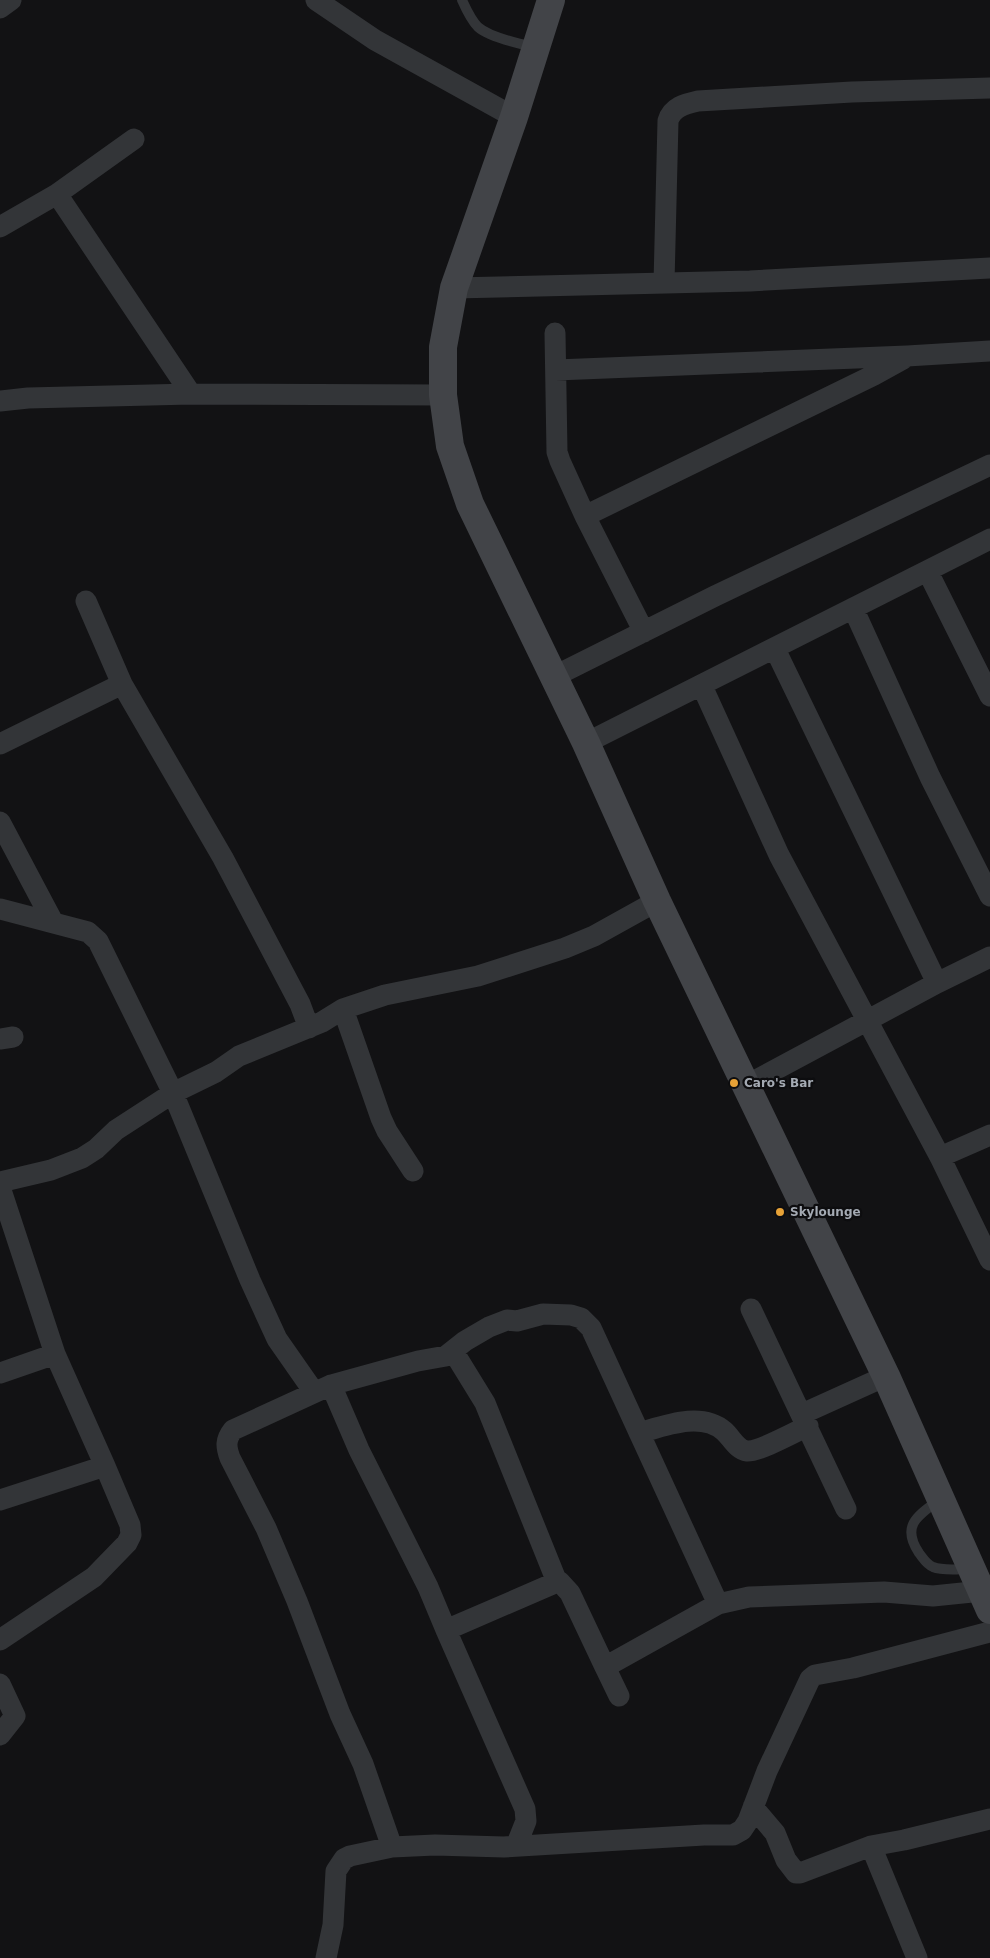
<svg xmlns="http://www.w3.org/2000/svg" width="990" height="1958" font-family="'DejaVu Sans',sans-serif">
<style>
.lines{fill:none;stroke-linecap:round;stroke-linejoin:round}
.service{stroke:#333538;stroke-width:10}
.minor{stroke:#333538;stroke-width:21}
.secondary{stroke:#424448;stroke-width:28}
.poi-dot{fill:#e7a237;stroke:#0d0d0f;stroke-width:2}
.labels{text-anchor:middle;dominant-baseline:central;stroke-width:4.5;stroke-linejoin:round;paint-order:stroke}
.poi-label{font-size:12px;font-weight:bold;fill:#a4aab3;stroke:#0d0d0f;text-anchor:start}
</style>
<rect width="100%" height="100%" fill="#121214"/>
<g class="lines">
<!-- service -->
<path class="service" d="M462,0C466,9 471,20 478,27C489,37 520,44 534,47
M939,1500C917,1516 901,1526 919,1553C923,1558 926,1564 933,1567C943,1571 958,1569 968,1569"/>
<!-- minor -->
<path class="minor" d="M316,0L375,40L514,117
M0,8L11,0
M57,194L191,394
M0,227L57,194L134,139
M664,283L668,121C672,107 685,104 698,101L852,92L990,88
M454,288L750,281L990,268
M555,333L557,452L560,461L585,516L644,632
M556,370L907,356L990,351
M0,401L28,398L191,394L443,395
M585,516L874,375L903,359
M928,572L990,696
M86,601L122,684L223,858L300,1004L309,1028
M853,608L930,777L990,896
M775,649L937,983
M553,677L715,596L990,465
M702,686L779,855L940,1157L990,1260
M586,743L990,539
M0,744L122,684
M0,822L53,922
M0,909L88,932L98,941L173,1093L250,1280L277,1339L314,1392
M343,1009L381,1118L387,1131L413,1171
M0,1039L13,1037
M747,1085L937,983L990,957
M940,1157L990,1135
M0,1182L51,1170L82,1158L96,1149L116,1130L173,1093L216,1072L239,1056L322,1022L343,1009L385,995L478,976L565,948L594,936L657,901
M0,1187L55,1354L0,1373
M751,1309L846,1509
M453,1351L485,1403L557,1582
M55,1354L105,1466
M331,1385L359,1450L428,1587L446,1630L557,1582H560L570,1593L605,1667L718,1604L749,1597L884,1592L933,1596L982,1591
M802,1414L886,1376
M639,1433C664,1426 701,1411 724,1431C731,1437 737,1450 747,1451C759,1452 795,1432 808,1426
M0,1500L105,1466L130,1525L131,1535L127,1543L94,1577L0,1640
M446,1630L525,1809L526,1821L516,1846
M605,1667L619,1696
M0,1684L15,1716L0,1735
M753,1807L775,1833L786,1860L796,1873H800L871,1846L904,1840L990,1819
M871,1846L917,1958
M392,1847L363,1764L340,1714L297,1601L266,1528L230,1458C226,1447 225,1440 233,1430L331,1385L418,1361L446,1356L465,1341L489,1327L507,1320L517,1321L543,1314L571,1315L581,1318L591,1328L718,1604
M326,1958L333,1925L336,1871L344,1859L350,1856L392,1847L435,1845L504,1847L704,1835H733L742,1830L748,1821L767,1771L810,1679L815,1675L853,1668L990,1632"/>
<!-- secondary -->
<path class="secondary" d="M551,0L514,117L454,288L443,347V395L450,446L470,504L586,743L657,901L886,1376L990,1610"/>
</g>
<!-- markers -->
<g class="poi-dot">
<circle cx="734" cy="1083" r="5"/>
<circle cx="780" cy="1212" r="5"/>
</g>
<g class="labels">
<!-- poi labels -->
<g class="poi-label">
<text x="744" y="1083">Caro's Bar</text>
<text x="790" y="1212">Skylounge</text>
</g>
</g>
</svg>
